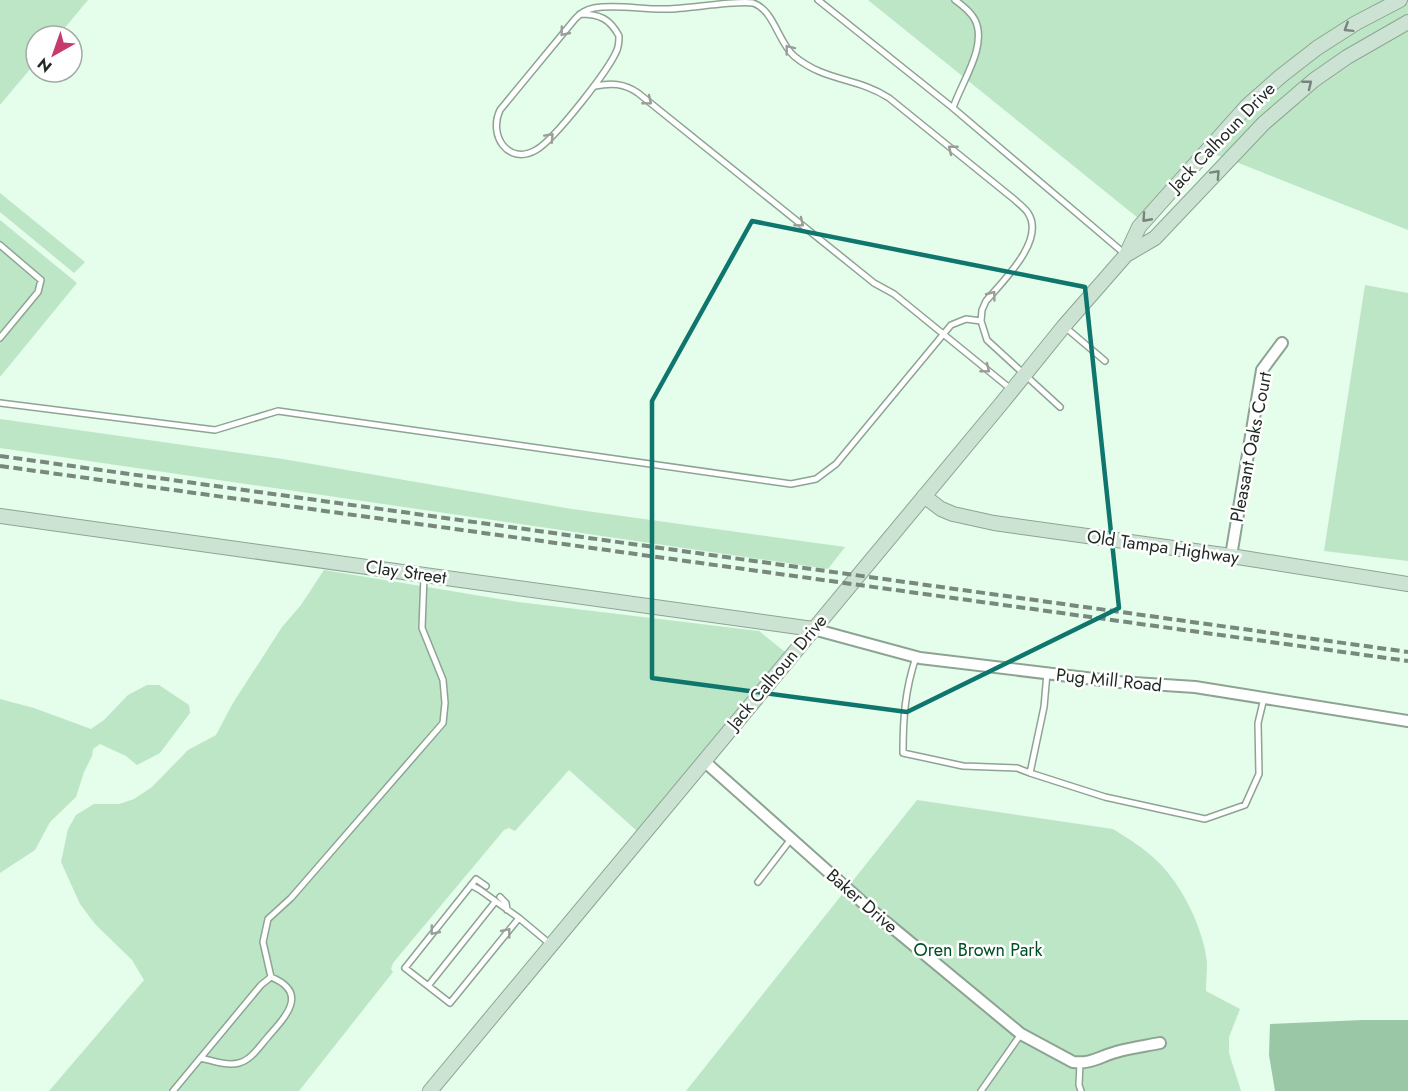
<svg xmlns="http://www.w3.org/2000/svg" width="1408" height="1091" font-family="Jost,sans-serif">
<style>
.green{fill:#bde6c7}
.water{fill:#9ac7a5}
.lines{fill:none;stroke-linecap:round;stroke-linejoin:round}
.lane-casing{stroke:#8ea493;stroke-width:8}
.street-casing{stroke:#8ea493;stroke-width:14}
.secondary-casing{stroke:#8ea493;stroke-width:16}
.lane{stroke:#fff;stroke-width:5}
.street{stroke:#fff;stroke-width:10}
.secondary{stroke:#cce3d4;stroke-width:14}
.rail{stroke:#78887c;stroke-width:4;stroke-dasharray:9 4.5;stroke-linecap:butt}
.oneway{stroke:#76867a}
.oneway2{stroke:#9a9e9b}
.marked{fill:none;stroke:#0f766e;stroke-width:4.5;stroke-linejoin:round}
.labels{text-anchor:middle;dominant-baseline:central;stroke-width:5;stroke-linejoin:round;paint-order:stroke}
.street-label{font-size:18px;fill:#1f2821;stroke:#fff}
.park-label{font-size:18px;fill:#004e25;stroke:#fff}
</style>
<rect width="100%" height="100%" fill="#e5fdeb"/>
<!-- green -->
<path class="green" d="M0,0H88L58,36H36V62L0,105Z
M868,0H1385C1278,52 1215,131 1138,218Z
M1408,3V15C1331,52 1281,96 1222,157L1213,154C1268,91 1332,39 1408,3Z
M1408,29V230L1236,162C1270,126 1306,92 1347,64C1366,51 1388,41 1408,29Z
M0,193L85,262L74,273L0,212Z
M0,220L77,283L0,377Z
M1365,285L1408,293V561L1324,551Z
M0,419L283,459L572,509L845,547L828,569L0,448Z
M324,570L518,602L759,631L785,652L637,831L569,770L515,831L509,828L504,830L393,963L391,969L393,972L299,1091H49L144,980L132,960L95,924L80,904L61,862L68,829L76,815L94,804H119L134,799L152,787L188,750L216,735L233,703L282,627L301,605Z
M147,685H159L189,705L190,713L160,753L137,765L126,756L100,744L93,749L92,756L84,772L76,797L50,822L35,850L0,873V699L34,708L91,729L104,720L128,695Z
M917,800L1113,829C1129,839 1144,848 1157,861C1182,884 1204,930 1207,963C1207,973 1206,982 1206,991L1240,1009L1229,1037V1053L1241,1091H686Z"/>
<!-- water -->
<path class="water" d="M1363,1020H1408V1091H1275L1269,1055L1270,1024Z"/>
<g class="lines">
<!-- lane casing -->
<g class="lane-casing">
<path id="lane" d="M818,0L953,108L1125,254
M580,14C600,14 610,19 619,36C619,41 619,45 617,50C609,70 554,140 536,150C508,166 488,135 500,110L575,19C581,13 585,10 594,8C616,4 644,10 667,9C687,9 737,0 753,3C774,10 778,42 794,56C825,82 857,77 889,98L1015,200C1019,204 1025,208 1028,213C1046,240 1003,281 986,301L982,310L981,321L987,340L1060,407
M595,86C611,83 624,83 638,93L874,283L894,294L1012,390
M953,108C961,83 988,46 975,20C971,12 962,5 955,0
M0,245L41,280L38,292L0,338
M1065,327L1105,361
M0,403L215,430L278,411L791,484L816,479L836,464L951,325L966,319L981,321
M916,657C905,690 903,718 903,753L963,766L1017,768L1030,773
M1047,673L1044,707L1030,773L1105,797L1205,819L1245,805L1259,774L1258,723L1264,698
M758,882L791,839
M471,885L480,890L519,918L550,944
M486,886L476,879L405,968L450,1003L519,918
M500,897L506,903L507,910
M271,977L263,942L268,919L291,898L443,723L445,703L443,680L422,628L424,576
M428,986L495,902
M1080,1063L1079,1085L1081,1091
M173,1091L261,985L271,977C310,993 285,1017 267,1038C259,1047 251,1060 239,1063C227,1066 213,1061 201,1058
M981,1091L1021,1034"/>
</g>
<!-- street casing -->
<g class="street-casing">
<path id="street" d="M1231,556L1262,370L1282,343
M813,629L920,658L1119,682L1195,687L1408,721
M704,761L870,909L1021,1034L1073,1062C1091,1064 1099,1057 1116,1052C1130,1048 1145,1046 1160,1043"/>
</g>
<!-- secondary casing -->
<g class="secondary-casing">
<path id="secondary" d="M1126,255L1155,238L1264,123L1314,80L1347,57L1408,22
M924,496L941,509L953,514L994,523L1231,556L1408,584
M0,516L813,629
M430,1091L1001,404L1064,326L1126,255L1139,227L1247,106L1281,76L1317,48L1356,23L1400,0"/>
</g>
<!-- lane -->
<use href="#lane" class="lane"/>
<!-- street -->
<use href="#street" class="street"/>
<!-- secondary -->
<use href="#secondary" class="secondary"/>
<!-- rail -->
<path class="rail" d="M0,456L1408,652
M0,466L1408,661"/>
</g>
<!-- one-way arrows -->
<defs><path id="oneway-chevron" d="M-2-3.5L2.5 0L-2 3.5" fill="none" stroke-width="1.6" stroke-linecap="round" stroke-linejoin="round" transform="scale(1.5)"/></defs>
<g class="oneway">
<use href="#oneway-chevron" transform="translate(1348 28) rotate(148)"/>
<use href="#oneway-chevron" transform="translate(1308 84) rotate(-39)"/>
<use href="#oneway-chevron" transform="translate(1216 174) rotate(-47)"/>
<use href="#oneway-chevron" transform="translate(1146 218) rotate(132)"/>
</g>
<g class="oneway2">
<use href="#oneway-chevron" transform="translate(564 32) rotate(129)"/>
<use href="#oneway-chevron" transform="translate(789 49) rotate(-128)"/>
<use href="#oneway-chevron" transform="translate(648 101) rotate(39)"/>
<use href="#oneway-chevron" transform="translate(550 137) rotate(-47)"/>
<use href="#oneway-chevron" transform="translate(952 149) rotate(-141)"/>
<use href="#oneway-chevron" transform="translate(800 223) rotate(39)"/>
<use href="#oneway-chevron" transform="translate(992 295) rotate(-53)"/>
<use href="#oneway-chevron" transform="translate(986 369) rotate(39)"/>
<use href="#oneway-chevron" transform="translate(434 931) rotate(129)"/>
<use href="#oneway-chevron" transform="translate(507 932) rotate(-51)"/>
</g>
<!-- marked area -->
<path class="marked" d="M752,221L1085,287L1119,608L907,712L652,678V401Z"/>
<g class="labels">
<!-- street labels -->
<g class="street-label">
<text transform="translate(1222 137) rotate(-46)">Jack Calhoun Drive</text>
<text transform="translate(1251 447) rotate(-79)">Pleasant Oaks Court</text>
<text transform="translate(1163 547) rotate(8)">Old Tampa Highway</text>
<text transform="translate(406 572) rotate(8)">Clay Street</text>
<text transform="translate(777 672) rotate(-50)">Jack Calhoun Drive</text>
<text transform="translate(1109 680) rotate(6)">Pug Mill Road</text>
<text transform="translate(862 901) rotate(41)">Baker Drive</text>
</g>
<!-- park labels -->
<g class="park-label">
<text x="978" y="950">Oren Brown Park</text>
</g>
</g>
<!-- north arrow -->
<g transform="translate(54 54) rotate(220)"><circle r="28" fill="#ffffff" stroke="#a5a9a6" stroke-width="1.5"/>
<path d="M0-4.5L10 22L0 15L-10 22Z" fill="#c63a6d"/>
<text y="-9" font-size="16" font-weight="bold" text-anchor="middle" fill="#1f2821">N</text>
</g>
</svg>
